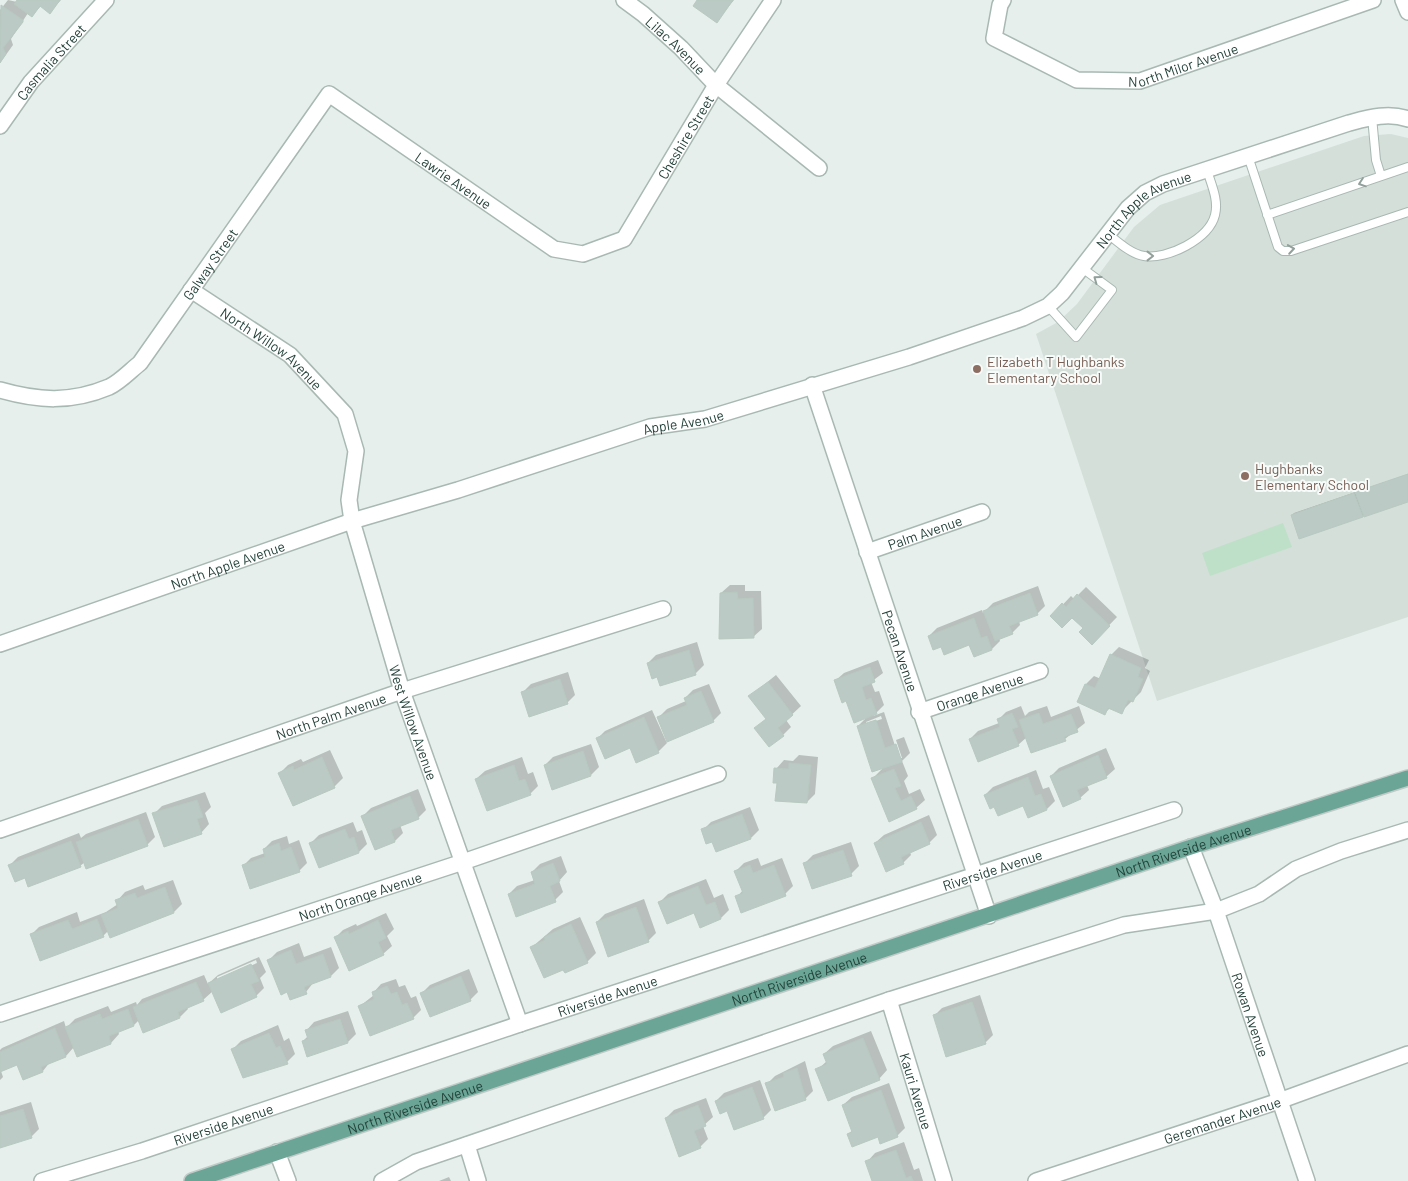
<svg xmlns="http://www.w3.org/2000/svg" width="1408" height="1181" font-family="Barlow,sans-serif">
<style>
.built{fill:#d4dfda}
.green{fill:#bfe0c8}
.shadow{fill:#0003;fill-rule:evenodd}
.building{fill:#bbcac4;stroke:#b8c9c2}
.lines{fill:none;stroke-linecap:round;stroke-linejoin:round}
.service-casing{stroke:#a8b8b2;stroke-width:10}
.minor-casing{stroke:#a8b8b2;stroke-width:18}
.tertiary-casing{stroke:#a8b8b2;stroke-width:18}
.primary-casing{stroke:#c2cac8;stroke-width:18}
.service{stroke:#fff;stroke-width:8}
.minor{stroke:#fff;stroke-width:15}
.tertiary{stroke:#fff;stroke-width:15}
.primary{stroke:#6aa596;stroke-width:15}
.oneway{stroke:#92a09c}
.education-dot{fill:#8d6e63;stroke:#f7fbf9;stroke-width:2}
.labels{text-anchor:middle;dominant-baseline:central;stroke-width:4;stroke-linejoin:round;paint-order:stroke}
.street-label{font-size:14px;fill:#24423a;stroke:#f7fbf9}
.education-label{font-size:14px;fill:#785e54;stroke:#f7fbf9;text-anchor:start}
</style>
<rect width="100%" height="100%" fill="#e6efeb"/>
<!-- built -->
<path class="built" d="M1391,134L1408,138V617L1157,701L1036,334L1058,322L1077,304L1134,227L1160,205L1364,136Z"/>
<!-- green -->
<path class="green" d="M1283,523L1292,547L1210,576L1202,553Z"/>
<!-- shadow -->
<path class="shadow" d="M8,0L17,2L18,0H61L50,12L41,6L32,15L28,13L11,39L13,45L0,63V10Z
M699,0H734L717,21Z
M1408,474V501L1300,538L1292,515L1294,513Z
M730,585H745V591H761L762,629L753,637L721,593Z
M1038,586L1045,606L1037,614L1019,621L1020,625L1012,633L999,638L1000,641L992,649L975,656L970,643L942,645L929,636L937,628L982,610L983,613L993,603Z
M1086,587L1117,617L1092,643L1085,628L1072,616H1052L1071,596L1074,599Z
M697,642L704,665L696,673L661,684L658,675L648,663L656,655Z
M1119,647L1149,660L1145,668L1150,671L1141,692L1121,712L1110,708L1105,713L1079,702L1086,684L1094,676L1101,679L1111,655Z
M878,660L883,673L871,682L875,692L879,691L884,705L873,716L884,712L899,758H902L896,740L904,737L910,753L902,761L908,776L904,781L909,794L920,789L925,800L916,808L889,820L872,779L884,767L858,726L868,716L847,700L835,681L844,673ZM881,716L882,719L866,724V722Z
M568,672L575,695L567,703L523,692L531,684Z
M776,675L801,706L786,720L791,727L783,735L756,728L767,718L750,696Z
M709,684L721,713L713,721L666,741L667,743L659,751L637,761L631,746L597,739L605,731L652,710L666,741L668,740L659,717L667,709L686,701L685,698L693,690Z
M1021,706L1025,716L1029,712L1047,706L1051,717L1079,706L1085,723L1065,739L1027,737L1018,745L970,739L978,731L999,723L998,720L1006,712Z
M591,744L599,767L591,775L545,765L553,757Z
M1106,748L1115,769L1106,777L1087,785L1089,790L1080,798L1051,776L1059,768Z
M330,750L343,778L335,786L294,805L280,773L288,765L301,759L303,762Z
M799,755L818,757L815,794L807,802L778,782L776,769L784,760L793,761Z
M522,757L528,774L533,772L538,786L530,794L476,779L485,771Z
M1036,770L1043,789L1049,787L1055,801L1047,809L985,795L993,787Z
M418,789L426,810L418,818L400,825L403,833L395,841L376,849L363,816L371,808Z
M205,792L211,807L205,813L209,824L201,833L154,814L162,806Z
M750,807L759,830L751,838L713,841L703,830L711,822Z
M146,812L155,837L147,845L85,862L80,866L25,877L10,865L18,857L79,833L81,838L86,834Z
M929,815L937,835L929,843L910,852L911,855L903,863L875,843L884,835Z
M353,822L357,832L362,830L367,844L359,852L311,843L319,835Z
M287,836L289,844L299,840L307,863L299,871L243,866L251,858L265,853L264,849L272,841Z
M851,842L859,866L851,874L805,863L813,855Z
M561,856L567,872L559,881L563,892L555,900L509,894L517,886L535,880L532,872L540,864Z
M758,858L761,866L782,858L793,886L785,894L737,897L743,890L736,871L744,863Z
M706,879L714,898L723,894L729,910L721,918L700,926L694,912L660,902L668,894Z
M173,880L182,904L174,912L110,936L108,931L103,936L31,935L39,927L77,912L80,922L106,912L118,904L117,901L125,892L143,885L145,890Z
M644,899L656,933L648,941L597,922L605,914Z
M386,913L394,929L387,936L392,946L383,954L335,938L343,930L356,924L357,926Z
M580,917L596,953L587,962L565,972L532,947L553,929Z
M299,943L304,957L331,947L339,968L331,976L313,983L306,992L287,991L269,960L277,952Z
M259,957L266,972L260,978L264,988L256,996L213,991L203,1000L187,1007L188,1009L180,1017L139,1020L134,1025L118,1031L119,1034L111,1043L77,1055L74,1047L66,1056L50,1062L43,1071L23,1078L18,1064L1,1071L3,1077L0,1080V1050L2,1048L64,1021L66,1028L75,1019L108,1006L111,1012L136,1002L137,1005L142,999L204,975L208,984L218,975ZM256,960L257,963L217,980V977Z
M469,969L478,992L470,1000L422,993L430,985Z
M396,979L399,987L405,985L411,998L416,996L421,1010L413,1018L360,1006L374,995L373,993L381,984Z
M980,995L993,1035L985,1043L934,1016L942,1008Z
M348,1011L356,1034L348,1042L303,1041L308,1036L306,1031L314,1022Z
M278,1025L284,1041L289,1038L295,1054L287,1062L233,1049L241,1041Z
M871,1031L887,1070L879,1079L817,1070L827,1061L824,1054L833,1046Z
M805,1061L813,1091L805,1099L767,1084L775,1076Z
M760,1080L771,1110L763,1118L728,1110L716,1101L724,1093Z
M889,1083L905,1128L897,1136L848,1134L853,1130L843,1105L852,1097Z
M706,1098L713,1117L703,1126L708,1139L700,1147L666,1118L674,1110Z
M31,1102L39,1129L31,1137L0,1147V1112Z
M904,1142L914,1170L919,1168L923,1181H874L867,1162L875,1153Z
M449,1177L451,1181H439Z"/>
<!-- building -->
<path class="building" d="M17,0H60L50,14L40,6L32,17L14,4Z
M697,0H733L717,23L693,6Z
M1,5L23,20V22L3,48L6,54L0,63Z
M1408,474V502L1364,517L1355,492Z
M1354,493L1363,517L1299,539L1291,515Z
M737,592L738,599L753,598L754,638L719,639L720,593Z
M1030,593L1038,615L1009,626L1013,634L995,641L983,611Z
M1077,594L1110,626L1092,645L1079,632L1083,628L1072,618L1062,628L1050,616L1062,603L1066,607Z
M974,618L981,638L987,636L992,650L974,657L969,645L944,655L941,647L933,650L928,636Z
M689,650L696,675L660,686L657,677L652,679L647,663Z
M1110,654L1141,668L1138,677L1143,679L1133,702L1128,700L1122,714L1108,708L1105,715L1077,702L1085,684L1095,688Z
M870,667L875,682L862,687L866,700L871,698L877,714L854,723L846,701L842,703L834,680Z
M560,679L568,704L529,717L521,692Z
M768,682L793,715L778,728L784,736L769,747L754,728L766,719L748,696Z
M701,691L714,722L667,742L657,717L687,705L684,698Z
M1012,713L1018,727L1012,729L1019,746L978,762L969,739L1000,727L997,719Z
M1039,713L1043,724L1071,714L1078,732L1064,737L1066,741L1031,753L1019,720Z
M644,717L659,753L636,763L630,748L605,759L596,738Z
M876,720L885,748L896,744L902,762L872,772L857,726Z
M583,751L591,776L552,790L544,765Z
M1098,755L1107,778L1077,790L1081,799L1063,807L1050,776Z
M322,757L335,788L293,806L278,773L293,766L294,770Z
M789,763L811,765L807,803L775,801L777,783H773L774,768L789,769Z
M514,765L519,781L525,779L531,795L487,811L475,779Z
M894,769L901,786L895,788L901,801L911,796L917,809L889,822L871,778Z
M1028,777L1035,796L1041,794L1047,810L1028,818L1023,806L998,816L994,807L990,809L984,795Z
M410,796L419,819L391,830L395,842L375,850L361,816Z
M197,800L203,817L197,819L202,834L164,847L152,813Z
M742,814L751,839L716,852L712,842L706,844L701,829Z
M138,819L148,846L86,869L76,842Z
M921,822L930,844L901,857L904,864L886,872L874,843Z
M345,829L349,839L354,837L359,853L319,868L309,843Z
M71,841L81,867L28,887L25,878L15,882L8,865Z
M279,843L281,851L291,847L300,872L250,889L242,865L265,857L263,849Z
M843,850L852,876L812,889L803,863Z
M553,863L560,881L550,886L556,902L516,917L508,894L535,884L531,872Z
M750,865L753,873L774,865L786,896L741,913L735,896L743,893L734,871Z
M698,886L706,905L715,902L721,919L700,928L694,913L667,924L658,902Z
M165,887L174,913L110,938L101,915L118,908L115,900L135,893L137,898Z
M636,907L649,942L608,957L596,922Z
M97,919L104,937L40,961L30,934L68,920L72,929Z
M378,920L386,938L378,942L384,955L349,971L334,937L348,931L349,934Z
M571,924L588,963L565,973L563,970L544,978L530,947L545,940L544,937Z
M291,950L296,964L323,954L331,977L304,987L307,994L290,1000L287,992L281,995L267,960Z
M251,964L259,981L251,984L257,997L221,1013L208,983Z
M461,976L471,1001L430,1017L420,993Z
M196,982L204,1001L178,1012L180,1018L143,1033L133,1007Z
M387,986L391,994L397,992L402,1005L407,1003L414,1019L370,1036L358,1006L374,999L372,992Z
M972,1002L986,1044L946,1057L933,1015Z
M128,1009L134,1026L109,1036L111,1044L77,1057L65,1027L100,1014L102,1019Z
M340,1019L348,1043L307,1057L302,1041L308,1039L305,1030Z
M55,1028L66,1057L41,1067L43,1072L23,1080L17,1065L0,1072V1052Z
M269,1033L276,1048L280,1046L288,1064L243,1078L231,1049Z
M863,1038L880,1080L828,1101L815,1069L827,1064L823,1054Z
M797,1068L806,1100L775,1111L765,1083L784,1077L783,1073Z
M752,1087L764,1119L734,1130L727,1111L720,1114L715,1101Z
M881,1090L898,1137L880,1144L878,1137L852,1147L847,1134L852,1132L842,1105Z
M698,1105L706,1126L694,1131L701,1148L679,1157L665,1118Z
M23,1109L32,1138L0,1148V1116Z
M896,1150L906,1178L911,1176L913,1181H872L865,1161Z"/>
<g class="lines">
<!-- service casing -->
<g class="service-casing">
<path id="service" d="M1372,117L1376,160L1381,176
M1248,156L1278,247L1283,251H1291L1408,212
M1267,215L1408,167
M1108,234C1118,242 1131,254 1144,256C1167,260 1209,239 1215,215C1219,200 1211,184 1207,170
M1048,306L1076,337L1112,290L1082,268"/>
</g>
<!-- minor casing -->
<g class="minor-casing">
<g id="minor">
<path id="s1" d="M624,0L643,14L681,48L716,85L819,168"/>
<path id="s2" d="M1003,0L1000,5L994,38L1077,80L1140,81L1373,0"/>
<path d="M1403,0L1408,12"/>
<path id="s3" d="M191,290L290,355L345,414L356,451L349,500L352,521L402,691L520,1024"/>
<path id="s4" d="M812,385L989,916"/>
<path id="s5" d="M0,390C38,401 71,403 109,387C120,382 131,370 140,363L329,94L554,249L583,254L624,239L716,85L773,0"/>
<path id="s6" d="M867,552L982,512"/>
<path id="s7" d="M0,644L352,521L458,490L650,427L705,419L909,357L1023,318L1048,306L1062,293L1128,208L1145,193L1163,184L1349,123C1368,118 1388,112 1408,119"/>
<path id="s8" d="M919,712L1040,671"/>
<path id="s9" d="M0,830L402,691L663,609"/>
<path id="s10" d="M1191,847L1216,911L1307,1181"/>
<path id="s11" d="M889,1000L944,1181"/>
<path id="s12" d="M0,1014L463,862L718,774"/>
<path d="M467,1145L478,1181"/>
<path d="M277,1152L288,1181"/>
<path id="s13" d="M42,1181L142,1151L520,1024L1174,810"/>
<path d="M382,1181L416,1162L889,1000L1124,925L1216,911L1259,894L1296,869L1341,851L1408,830"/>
<path id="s14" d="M1036,1181L1279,1101L1408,1054"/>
</g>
</g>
<!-- tertiary casing -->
<g class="tertiary-casing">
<g id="tertiary">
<path id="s15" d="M0,126L31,82L106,0"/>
</g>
</g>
<!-- primary casing -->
<g class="primary-casing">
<g id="primary">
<path id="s16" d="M192,1181L1191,847L1408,778"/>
</g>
</g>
<!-- service -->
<use href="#service" class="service"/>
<!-- minor -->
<use href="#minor" class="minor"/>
<!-- tertiary -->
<use href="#tertiary" class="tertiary"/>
<!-- primary -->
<use href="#primary" class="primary"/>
</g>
<!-- one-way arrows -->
<defs><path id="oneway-chevron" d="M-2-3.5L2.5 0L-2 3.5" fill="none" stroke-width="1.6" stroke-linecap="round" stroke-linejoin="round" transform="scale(1.25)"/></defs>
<g class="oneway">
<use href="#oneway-chevron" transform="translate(1362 183) rotate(161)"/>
<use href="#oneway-chevron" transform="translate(1291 249) rotate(-9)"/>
<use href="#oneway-chevron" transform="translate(1150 256)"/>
<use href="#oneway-chevron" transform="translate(1097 279) rotate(-144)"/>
</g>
<!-- markers -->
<g class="education-dot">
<circle cx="977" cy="369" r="5"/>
<circle cx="1245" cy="476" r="5"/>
</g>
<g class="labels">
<!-- street labels -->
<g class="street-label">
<text stroke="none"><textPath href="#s1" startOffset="69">Lilac Avenue</textPath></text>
<text stroke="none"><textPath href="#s15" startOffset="82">Casmalia Street</textPath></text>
<text stroke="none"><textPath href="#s2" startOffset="241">North Milor Avenue</textPath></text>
<text stroke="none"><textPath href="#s5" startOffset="945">Cheshire Street</textPath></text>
<text stroke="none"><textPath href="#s5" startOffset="631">Lawrie Avenue</textPath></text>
<text stroke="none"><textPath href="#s7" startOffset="1241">North Apple Avenue</textPath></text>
<text stroke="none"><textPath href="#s5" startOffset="272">Galway Street</textPath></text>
<text stroke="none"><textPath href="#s3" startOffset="100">North Willow Avenue</textPath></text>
<text stroke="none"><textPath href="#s7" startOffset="719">Apple Avenue</textPath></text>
<text stroke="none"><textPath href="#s6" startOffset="61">Palm Avenue</textPath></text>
<text stroke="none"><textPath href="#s7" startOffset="241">North Apple Avenue</textPath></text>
<text stroke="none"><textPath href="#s4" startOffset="280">Pecan Avenue</textPath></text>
<text stroke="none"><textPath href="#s8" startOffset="64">Orange Avenue</textPath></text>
<text stroke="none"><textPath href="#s9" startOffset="350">North Palm Avenue</textPath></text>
<text stroke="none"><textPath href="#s3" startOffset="519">West Willow Avenue</textPath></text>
<text stroke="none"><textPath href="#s16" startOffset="1045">North Riverside Avenue</textPath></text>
<text stroke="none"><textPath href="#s13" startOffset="1000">Riverside Avenue</textPath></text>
<text stroke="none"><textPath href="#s12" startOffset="379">North Orange Avenue</textPath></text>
<text stroke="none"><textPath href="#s16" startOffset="640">North Riverside Avenue</textPath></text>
<text stroke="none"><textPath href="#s13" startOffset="595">Riverside Avenue</textPath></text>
<text stroke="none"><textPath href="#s10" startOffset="178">Rowan Avenue</textPath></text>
<text stroke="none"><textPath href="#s11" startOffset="95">Kauri Avenue</textPath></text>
<text stroke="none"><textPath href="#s16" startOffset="235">North Riverside Avenue</textPath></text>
<text stroke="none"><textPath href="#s14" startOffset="196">Geremander Avenue</textPath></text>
<text stroke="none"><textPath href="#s13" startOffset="190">Riverside Avenue</textPath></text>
</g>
<!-- education labels -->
<g class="education-label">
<text x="987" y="361">Elizabeth T Hughbanks<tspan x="987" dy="16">Elementary School</tspan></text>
<text x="1255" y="468">Hughbanks<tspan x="1255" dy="16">Elementary School</tspan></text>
</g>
</g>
</svg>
